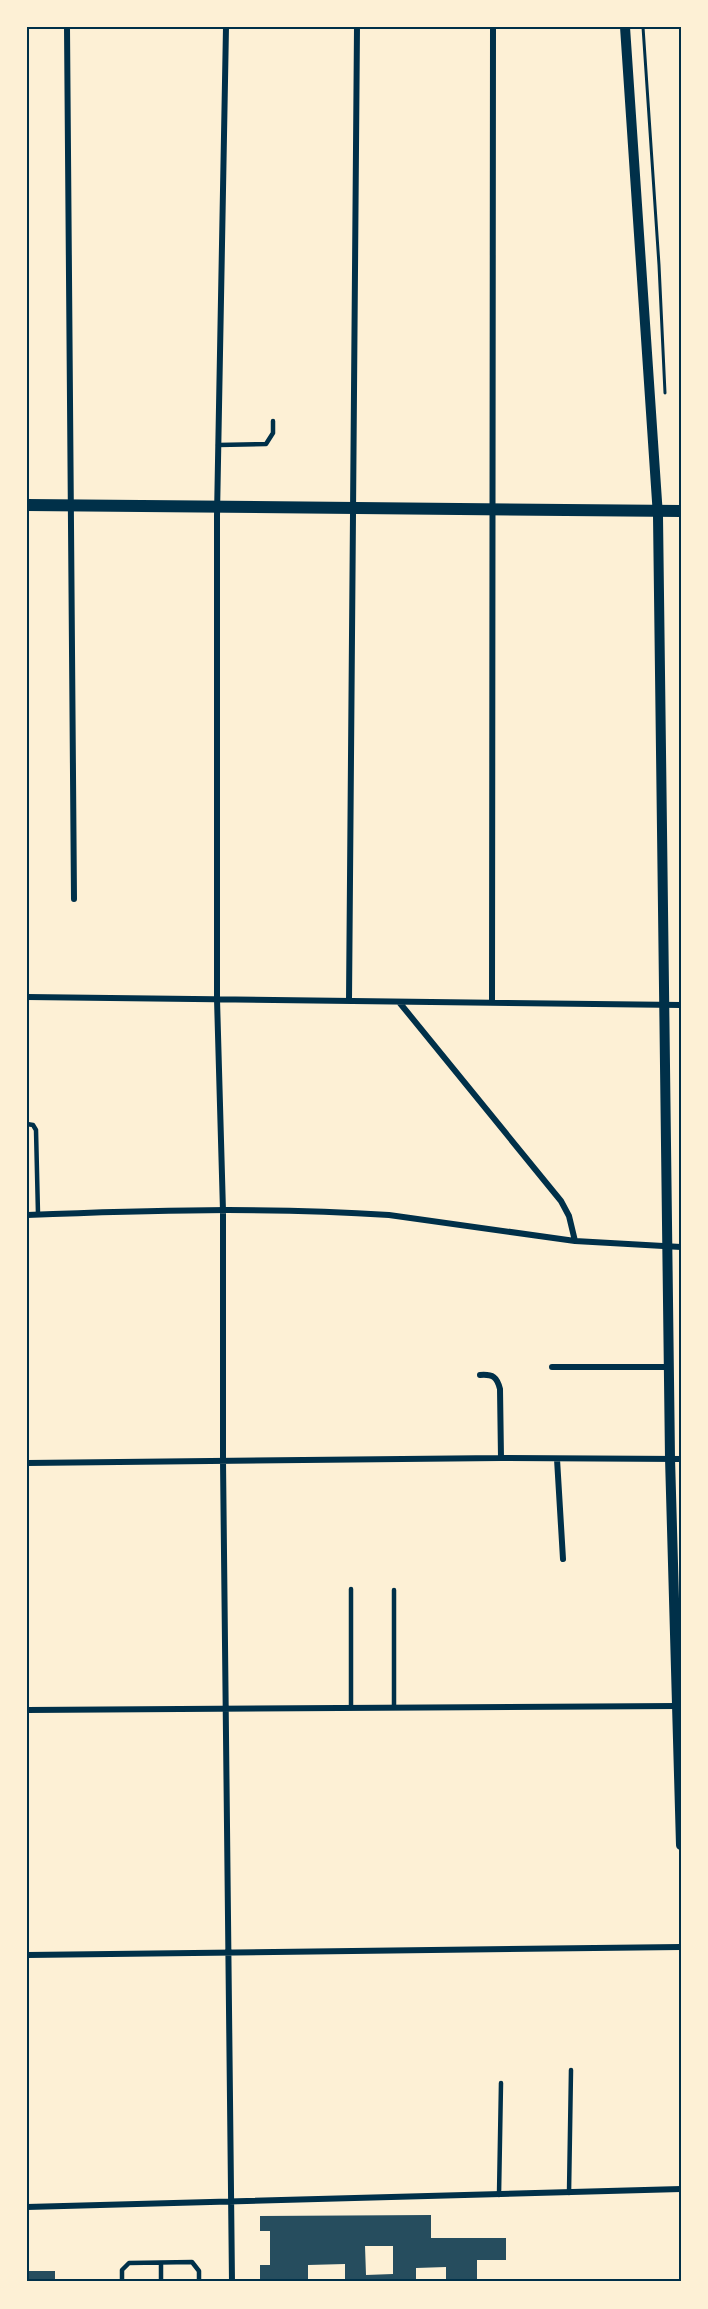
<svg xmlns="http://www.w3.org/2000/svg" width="708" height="2309" font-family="Ubuntu,sans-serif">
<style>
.building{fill:#264d5e;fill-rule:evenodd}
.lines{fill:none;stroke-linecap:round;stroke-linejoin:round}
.path{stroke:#003049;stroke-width:3}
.service{stroke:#003049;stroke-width:4.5}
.minor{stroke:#003049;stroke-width:6}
.tertiary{stroke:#003049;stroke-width:10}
.secondary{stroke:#003049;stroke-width:12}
.neatline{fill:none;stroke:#003049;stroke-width:2}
</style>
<rect width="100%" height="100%" fill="#fdf0d5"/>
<!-- building -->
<path class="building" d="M431,2215V2238H506V2260H477V2282H446V2267L416,2268V2282H345V2264L308,2265V2282H260V2265H270V2231H260V2216ZM365,2246H393V2274L366,2275Z
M27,2271H55V2282H27Z"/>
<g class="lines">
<!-- path -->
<path class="path" d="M643,27L659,265L665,393"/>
<!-- service -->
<path class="service" d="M218,445L266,444L273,433V421
M27,1124L33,1125L36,1130L38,1214
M351,1589V1708
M394,1707V1590
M569,2193L571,2070
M499,2195L501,2083
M161,2263V2282
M122,2282V2270L129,2263L192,2262L199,2271V2282"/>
<!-- minor -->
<path class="minor" d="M67,27L74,899
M226,27L217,516V999L223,1211V1461L232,2282
M27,997L681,1005
M349,1001L357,27
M399,1002L561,1201L569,1216L575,1241
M492,1003L493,27
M27,1215C147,1210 269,1207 389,1215L575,1241L681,1247
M552,1367H669
M480,1375C493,1374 497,1377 500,1389L501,1458
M557,1459L563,1559
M27,1463L501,1458L681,1459
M27,1710L677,1706
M27,1955L681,1947
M27,2207L681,2189"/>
<!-- tertiary -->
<path class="tertiary" d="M625,27L658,516L670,1458L681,1845"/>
<!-- secondary -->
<path class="secondary" d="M27,505L681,511"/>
</g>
<!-- border -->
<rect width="708" height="2309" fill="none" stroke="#fdf0d5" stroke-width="57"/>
<rect x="28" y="28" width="652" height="2252" class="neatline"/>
</svg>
